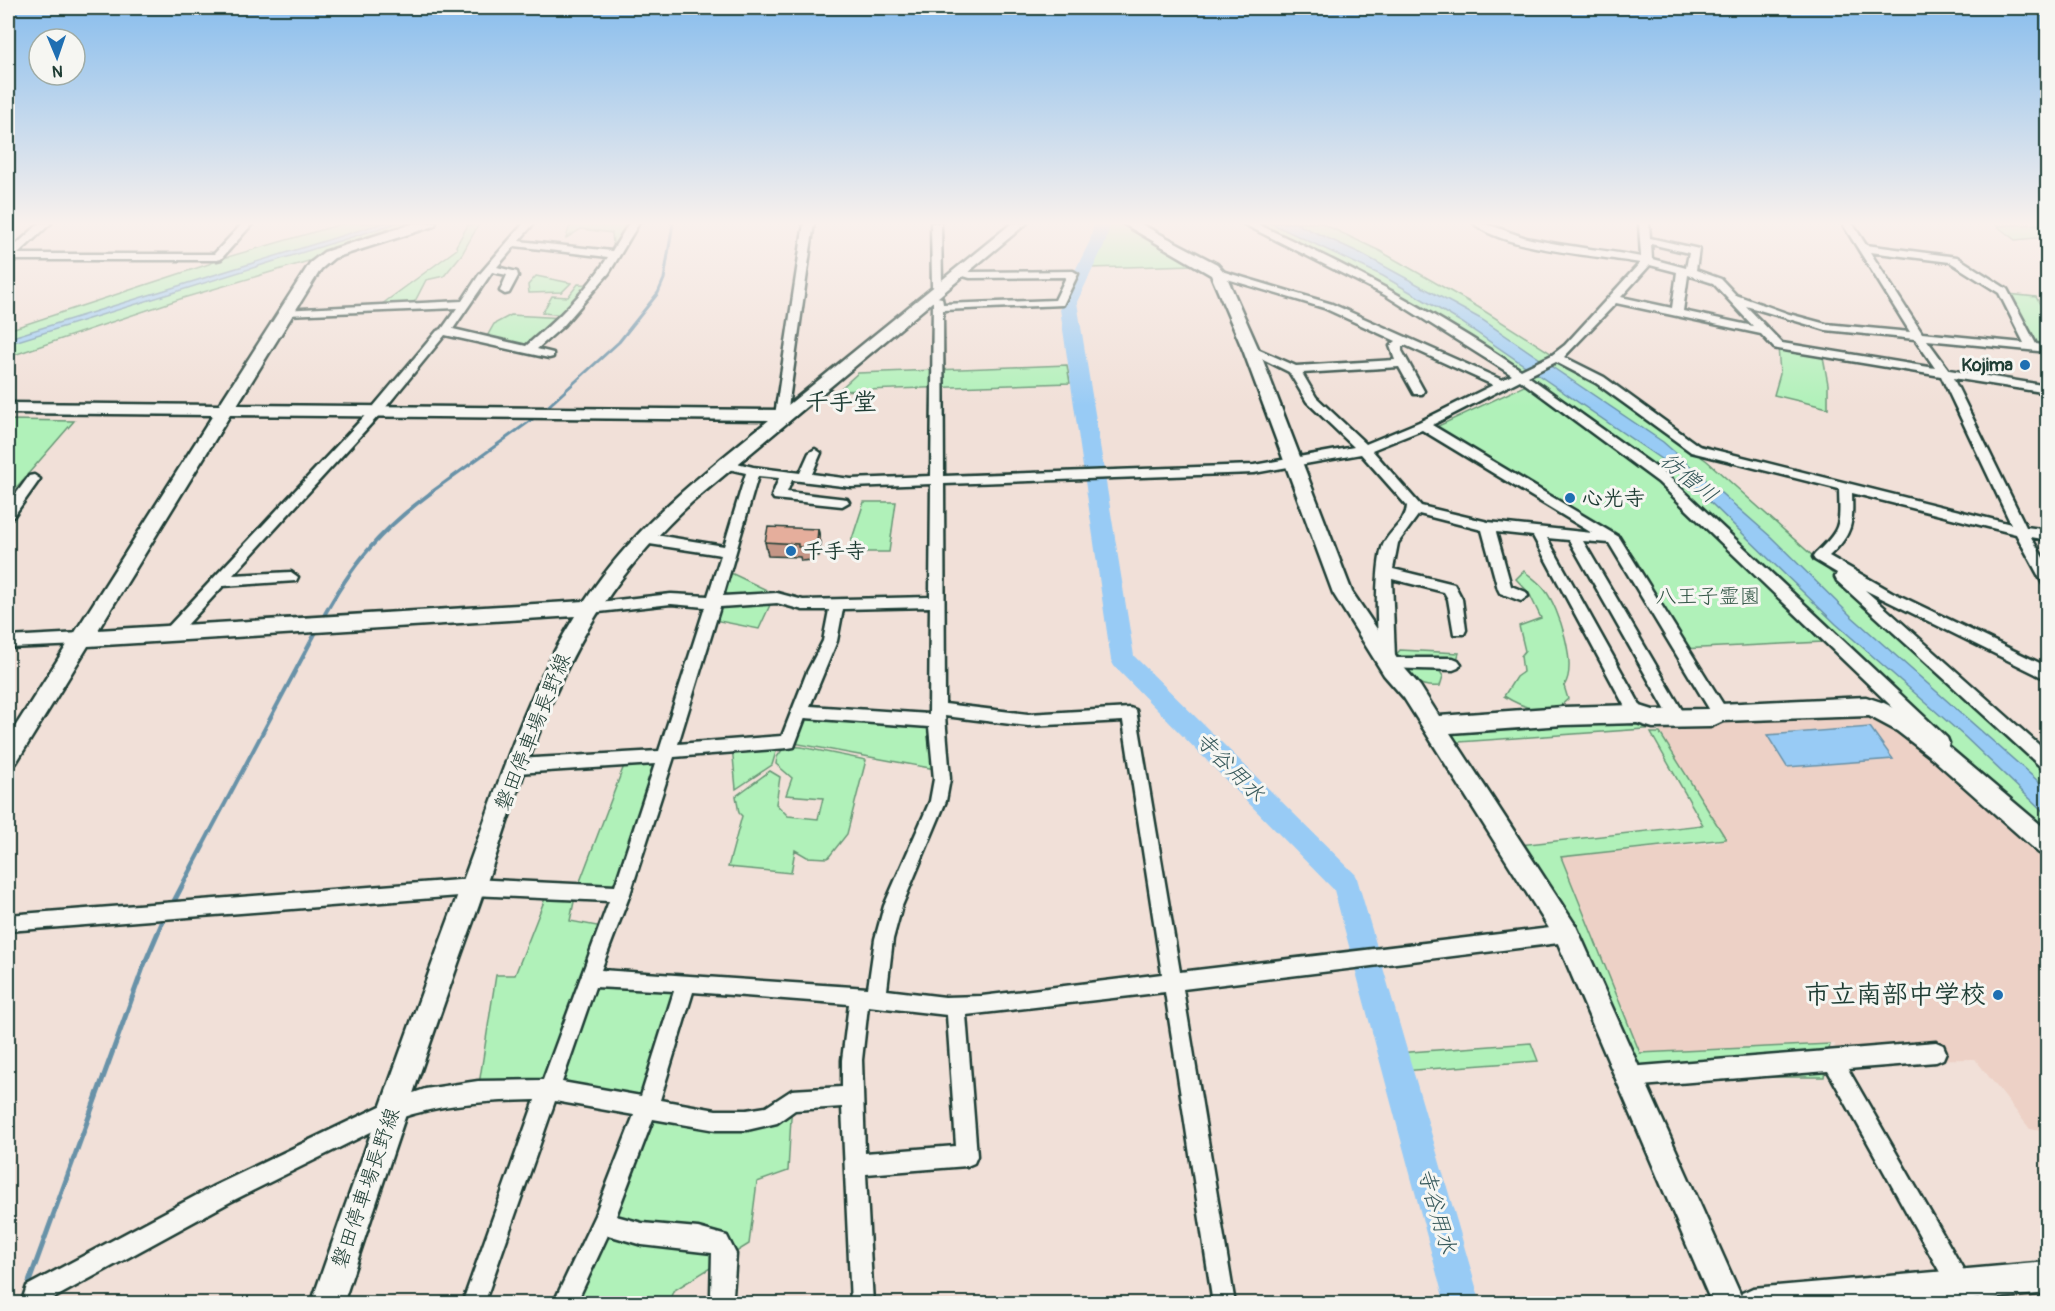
<svg xmlns="http://www.w3.org/2000/svg" width="2055" height="1311" font-family="Pangolin,'Klee One',sans-serif">
<style>
.built{fill:#edd1c6}
.green{fill:#b0f1b9;stroke:#689776;stroke-width:1.5}
.water{fill:#98cbf5;stroke:#6892a8;stroke-width:1.5}
.lines{fill:none;stroke-linecap:round;stroke-linejoin:round}
.stream-far2{stroke:#6892a8;stroke-width:3}
.stream-far1{stroke:#6892a8;stroke-width:4}
.stream{stroke:#6892a8;stroke-width:5}
.river{fill:#98cbf5;fill-rule:evenodd}
.street-casing{stroke:#1f3d34;stroke-width:5}
.secondary-casing{stroke:#1f3d34;stroke-width:5}
.street{fill:#f6f6f2;fill-rule:evenodd}
.secondary{fill:#f6f6f2;fill-rule:evenodd}
.wall{fill:#c59686;stroke:#1f3d34;stroke-width:1.5}
.shaded-wall{fill:#a07a6d;stroke:#1f3d34;stroke-width:1.5}
.building{fill:#e5ae9c;stroke:#1f3d34;stroke-width:1.5}
.poi-dot{fill:#1f6fb2;stroke:#f6f6f2;stroke-width:2}
.labels{text-anchor:middle;dominant-baseline:central;stroke-width:6;stroke-linejoin:round;paint-order:stroke}
.far-poi-label{font-size:18px;font-weight:bold;fill:#1f3d34;stroke:#f6f6f2;text-anchor:end}
.poi-label{font-size:21px;font-weight:bold;fill:#1f3d34;stroke:#f6f6f2;text-anchor:start}
.park-label{font-size:21px;fill:#355848;stroke:#f6f6f2}
.street-label{font-size:21px;fill:#1f3d34;stroke:#f6f6f2}
.water-label{font-size:22px;font-style:italic;fill:#37595b;stroke:#f6f6f2}
.quarter-label{font-size:24px;font-weight:bold;fill:#1f3d34;stroke:#f6f6f2}
.near-poi-label{font-size:26px;font-weight:bold;fill:#1f3d34;stroke:#f6f6f2;text-anchor:end}
</style>
<rect width="100%" height="100%" fill="#f1e0d8"/>
<filter id="ink" filterUnits="userSpaceOnUse"><feTurbulence type="fractalNoise" baseFrequency=".0167" numOctaves="2"/><feDisplacementMap in="SourceGraphic" scale="12" xChannelSelector="R" yChannelSelector="G"/><feConvolveMatrix kernelMatrix="1 2 1 2 8 2 1 2 1" color-interpolation-filters="sRGB"/></filter>
<g filter="url(#ink)">
<!-- built -->
<path class="built" d="M1866,706L1946,757L2047,852V1132L2030,1129L1975,1059L1833,1061L1835,1044L1640,1053L1560,857L1720,842L1653,719Z"/>
<!-- green -->
<path class="green" d="M345,223H423L329,255L183,298L8,357V330L209,264L218,258L221,259Z
M576,223L615,225L617,223H628L617,244H613L612,233L581,229L566,238L569,228Z
M1109,223H1120L1194,265L1090,268Z
M1251,223H1321L1380,251L1478,307L1598,383L1707,461L2047,766V840L1677,496L1822,642L1681,649L1638,563L1619,537L1436,427L1526,385L1635,463L1554,397L1340,266Z
M479,224L462,254L444,276L426,280L412,307L374,310L457,249L456,246L468,225Z
M2041,224L2047,229V237L2015,240L1997,226Z
M536,276L571,283L562,292L529,293L528,285Z
M578,284L593,285L567,315L542,313L552,296L568,297Z
M2008,294L2036,297L2047,317V347L2036,345Z
M511,315L564,318L529,350L485,340L494,324Z
M1778,346L1823,357L1828,384V408L1774,395L1780,374Z
M1067,365L1070,383L838,391L858,373Z
M8,420L74,421L8,497Z
M864,502H896L889,552H856L857,543L851,542Z
M1524,571C1531,577 1539,582 1545,590C1559,608 1578,666 1564,686L1568,699C1551,718 1523,708 1504,696L1516,677L1523,672L1521,656L1525,651L1519,626L1541,618L1529,593L1516,579Z
M723,572L731,573L775,594L759,629L709,619L718,597Z
M1400,650L1459,653L1457,660L1435,664L1443,676L1440,686C1414,689 1408,674 1395,656Z
M800,712L937,721L941,770L788,742Z
M1653,719L1658,728L1445,743L1433,725Z
M1651,733H1660L1726,839L1561,857L1640,1053L1830,1044L1824,1077H1637L1511,846L1703,825Z
M779,742L772,765L736,789L732,746Z
M785,746L801,747L866,760L847,834L828,858L807,857L795,850L791,873L728,867L742,816L739,813L736,796L770,771L780,777L776,804L788,816L818,819L823,798L786,795L792,778L776,764L777,757Z
M666,757L621,894L576,892L570,921L608,928L590,978L686,983L647,1108L747,1120L792,1100L788,1171L757,1182L749,1244L673,1291L669,1303H566L647,1108L560,1092L584,998L549,1090L478,1091L496,975H515L548,891L576,892L625,763Z
M1531,1043L1538,1061L1402,1071L1397,1053Z"/>
<!-- water -->
<path class="water" d="M383,223H397L8,344L9,338Z
M1270,223H1295L1360,253L1481,319L1663,442L1771,537L1851,616L2047,789V815L1965,737L1836,624L1677,470L1461,322L1383,276Z
M1870,727L1893,759L1787,767L1767,735Z"/>
<g class="lines">
<!-- stream-far2 -->
<path class="stream-far2" d="M543,411L619,342L658,293L664,279L673,223
M430,493L537,416"/>
<!-- stream-far1 -->
<path class="stream-far1" d="M321,621C352,564 379,531 432,492
M202,847L317,630"/>
<!-- stream -->
<path class="stream" d="M172,905L203,846
M21,1304L144,965L165,916"/>
<!-- river -->
<path class="river" d="M1094,223H1110L1106,241L1077,302L1134,656L1356,875L1481,1304H1445L1334,890L1114,666L1111,660L1059,302L1090,241Z"/>
<!-- street casing -->
<g class="street-casing">
<path id="street" d="M40,223H51L18,254H214L243,223H253L221,259L217,260H8V252Z
M524,223H534L519,241L612,251L629,223H639L609,273L563,326L537,349L553,353V357L549,358L445,335L381,413L233,575L291,572L298,577L296,581L223,586L176,637H166L164,633L166,629L373,407L437,331L442,329L457,308L286,315L280,312L282,310L462,301L479,275ZM515,246L608,257C587,291 556,320 526,346L453,329L492,272L507,275L500,291L505,294L509,293L518,276L517,272L497,267Z
M804,223H814L787,415L781,419L775,415Z
M931,223H941L942,284L947,288L942,291L932,286Z
M1242,223H1255C1348,265 1436,313 1521,370L1552,355L1565,345L1640,263C1603,256 1498,249 1474,223C1493,223 1512,235 1531,239C1568,247 1605,250 1641,257L1639,223H1649L1650,238L1699,249L1696,270L1721,279L1736,295L1789,314L1826,324L1910,332L1842,223H1852L1866,245L1957,257L2007,289L2036,344L2048,346V352L1927,340L1949,370L2048,386V393L1953,378L2026,527L2048,530V540L2031,537L2048,566V585L2043,584L2016,534L1852,493C1853,523 1853,534 1829,556L1892,592L2048,667V680L1865,590L2048,753V769L2042,768L1837,581L1835,577L1837,573L1815,560L1813,557L1815,554C1842,529 1840,525 1839,489L1691,452L1596,383L1556,362L1528,376L1668,476L1947,738L1949,743L1947,748L1941,749L1935,748L1658,482L1520,380L1432,425L1619,537L1726,709L1728,713L1726,717L1720,719L1714,717L1609,543L1583,541L1685,715L1687,719L1685,723L1679,725L1673,723L1569,540L1547,538L1643,710L1645,714L1643,718L1637,720L1631,718L1533,536L1496,532L1511,586L1526,592L1528,596L1521,601L1500,593L1498,589L1482,530L1419,514L1398,543L1393,569L1454,584L1462,599L1466,630L1464,634H1454L1448,599L1444,592L1392,579L1395,658H1453L1458,660L1461,664L1458,668L1453,670L1385,668C1374,652 1375,564 1383,545C1390,530 1406,522 1407,506L1361,454L1254,473L944,484L945,704L1028,714L1130,708L1136,710L1180,972L1567,926L1573,928L1576,934L1573,940L1567,942L1183,989L1235,1304H1213L1165,992L966,1015L977,1156L974,1163L967,1166L866,1174L873,1304H851L842,1107L795,1110L777,1123L747,1130H716L653,1119L616,1216L642,1223L698,1228L727,1236L736,1254L733,1295L730,1303H714L711,1295L712,1253L642,1245L608,1235L576,1304H553L595,1215L634,1115L555,1101L484,1304H462L535,1100C487,1101 443,1103 397,1119L230,1202L43,1304H21L27,1286L214,1186L393,1100L425,1089L478,1081L543,1080L609,901L472,895L8,931V915L472,879L615,886L655,764L517,773L511,771L509,766L511,761L517,759L659,751L705,607L671,604L590,613L583,608L590,603L671,594L708,596L721,555L643,543L636,538L643,533L724,546L746,473L720,467L719,464L720,461L725,460L753,467L800,473L809,453L815,449L821,453L812,474L851,479L931,476L933,302L926,297L927,295L942,298L943,304L1055,300L1066,277L970,278L957,274V270L971,272L1073,271L1078,274L1063,305L943,310L944,476L1254,465L1354,447L1307,402L1289,372L1245,350L1247,348H1255L1296,366L1395,360L1390,346L1396,341L1324,308L1214,275V271L1218,270L1332,304L1502,380L1512,375L1385,295ZM1651,244L1689,253L1686,268L1652,259ZM1870,252L1950,262L1999,293L2024,343L1922,333ZM1650,265L1677,272L1672,308L1621,297ZM1688,275L1713,283L1753,326L1683,311ZM1616,303L1761,334L1774,348L1778,349L1941,376L2011,524L1699,446L1604,377L1564,357ZM1746,306L1826,330L1915,339L1935,368L1782,343ZM1405,345L1493,385L1419,422L1366,444L1316,397L1302,373L1399,367L1414,394H1422L1424,391L1402,351V347ZM1422,430L1592,533L1488,522L1421,506L1372,450ZM758,476L779,478L772,496L774,499L842,506L849,502L847,499L787,492L792,480L851,487L931,484L930,597L803,600L777,593L723,596ZM777,603L803,610H829L823,641L807,672L782,736L678,744L720,607ZM930,607L929,714L810,706L837,641L843,609ZM945,716L1028,726L1123,721L1162,974L982,996L945,997L887,990L893,939L902,906L946,801L950,779ZM805,718L929,727L934,779L930,801L884,906L875,939L868,988L601,970L630,894L674,757L788,748L794,747ZM595,987L674,991L641,1096L562,1082ZM693,992L849,1004L842,1060V1087L792,1090L766,1107L747,1110H716L660,1100ZM868,1006L947,1015L956,1146L865,1153L862,1060Z
M34,475L40,479L13,517L8,518V505L29,476Z
M81,633L86,635L88,639L86,643L81,645L8,648V637Z
M1936,1042L1943,1045L1946,1052L1943,1059L1936,1062L1848,1069L1967,1276L1970,1284L1967,1292L1959,1295L1951,1292L1828,1071L1629,1087L1622,1084L1619,1077L1622,1070L1629,1067Z"/>
</g>
<!-- secondary casing -->
<g class="secondary-casing">
<path id="secondary" d="M415,223H436L434,226L334,258L321,269L237,405L782,410L1012,223H1027L692,502C662,530 635,559 611,593C546,685 516,800 479,905C431,1037 387,1170 343,1304H311C362,1157 414,1012 468,867C499,782 527,692 575,616L88,646L16,763L8,765V738L213,415L8,413V403L219,405L310,263L324,252ZM230,415L769,420C701,475 633,527 585,601L98,630Z
M1122,223H1139L1217,264L1225,273L1259,350L1352,592L1400,663L1420,686L1439,716L1563,707L1637,705L1653,710L1707,709L1720,704L1866,697L1884,703L1904,713L1931,732L2048,831V856L2039,853L1932,758L1897,731L1869,716L1723,721L1710,727L1653,728L1637,723L1563,725L1450,733L1576,926L1741,1296L1742,1293L1753,1288L2048,1262V1293L1929,1304H1712L1557,941L1404,698L1384,675L1333,593L1243,350L1211,275Z"/>
</g>
<!-- street -->
<use href="#street" class="street"/>
<!-- secondary -->
<use href="#secondary" class="secondary"/>
</g>
<!-- wall -->
<path class="wall" d="M818,529L821,543L819,556H814L813,560L801,561L800,557L768,556L765,542Z"/>
<!-- shaded-wall -->
<path class="shaded-wall" d="M818,529L821,543L819,556L817,542Z
M811,543L814,556L813,560L811,547Z"/>
<!-- building -->
<path class="building" d="M768,527L818,529L817,542L811,543V547H798V544L765,542Z"/>
</g>
<!-- sky -->
<linearGradient id="sky" x2="0" y2="1"><stop stop-color="#88bded"/><stop offset="0.55" stop-color="#f9f1ed"/><stop offset="1" stop-color="#f9f1ed" stop-opacity="0"/></linearGradient>
<rect width="2055" height="406" fill="url(#sky)"/>
<!-- markers -->
<g class="poi-dot">
<circle cx="2025" cy="365" r="6"/>
<circle cx="1570" cy="498" r="6"/>
<circle cx="791" cy="551" r="6"/>
<circle cx="1998" cy="995" r="6"/>
</g>
<g class="labels">
<!-- far-poi labels -->
<g class="far-poi-label">
<text x="2013" y="365">Kojima</text>
</g>
<!-- poi labels -->
<g class="poi-label">
<text x="1582" y="498">心光寺</text>
<text x="803" y="551">千手寺</text>
</g>
<!-- park labels -->
<g class="park-label">
<text x="1708" y="596">八王子霊園</text>
</g>
<!-- street labels -->
<g class="street-label">
<text transform="translate(533 732) rotate(-68)">磐田停車場長野線</text>
<text transform="translate(366 1188) rotate(-71)">磐田停車場長野線</text>
</g>
<!-- water labels -->
<g class="water-label">
<text transform="translate(1689 478) rotate(39)">彷僧川</text>
<text transform="translate(1230 767) rotate(45)">寺谷用水</text>
<text transform="translate(1437 1211) rotate(74)">寺谷用水</text>
</g>
<!-- quarter labels -->
<g class="quarter-label">
<text x="841" y="402">千手堂</text>
</g>
<!-- near-poi labels -->
<g class="near-poi-label">
<text x="1986" y="995">市立南部中学校</text>
</g>
</g>
<!-- margin -->
<rect width="2055" height="1311" fill="none" stroke="#f6f6f2" stroke-width="30"/>
<rect x="15" y="15" width="2025" height="1281" fill="none" stroke="#1f3d34" stroke-width="2" filter="url(#ink)"/>
<!-- north arrow -->
<g transform="translate(57 57) rotate(178)"><circle r="28" fill="#f6f6f2" stroke="#a0aca6" stroke-width="1.5"/>
<path d="M0-4.5L10 22L0 15L-10 22Z" fill="#1f6fb2"/>
<text y="-9" font-size="16" font-weight="bold" text-anchor="middle" fill="#1f3d34">N</text>
</g>
</svg>
